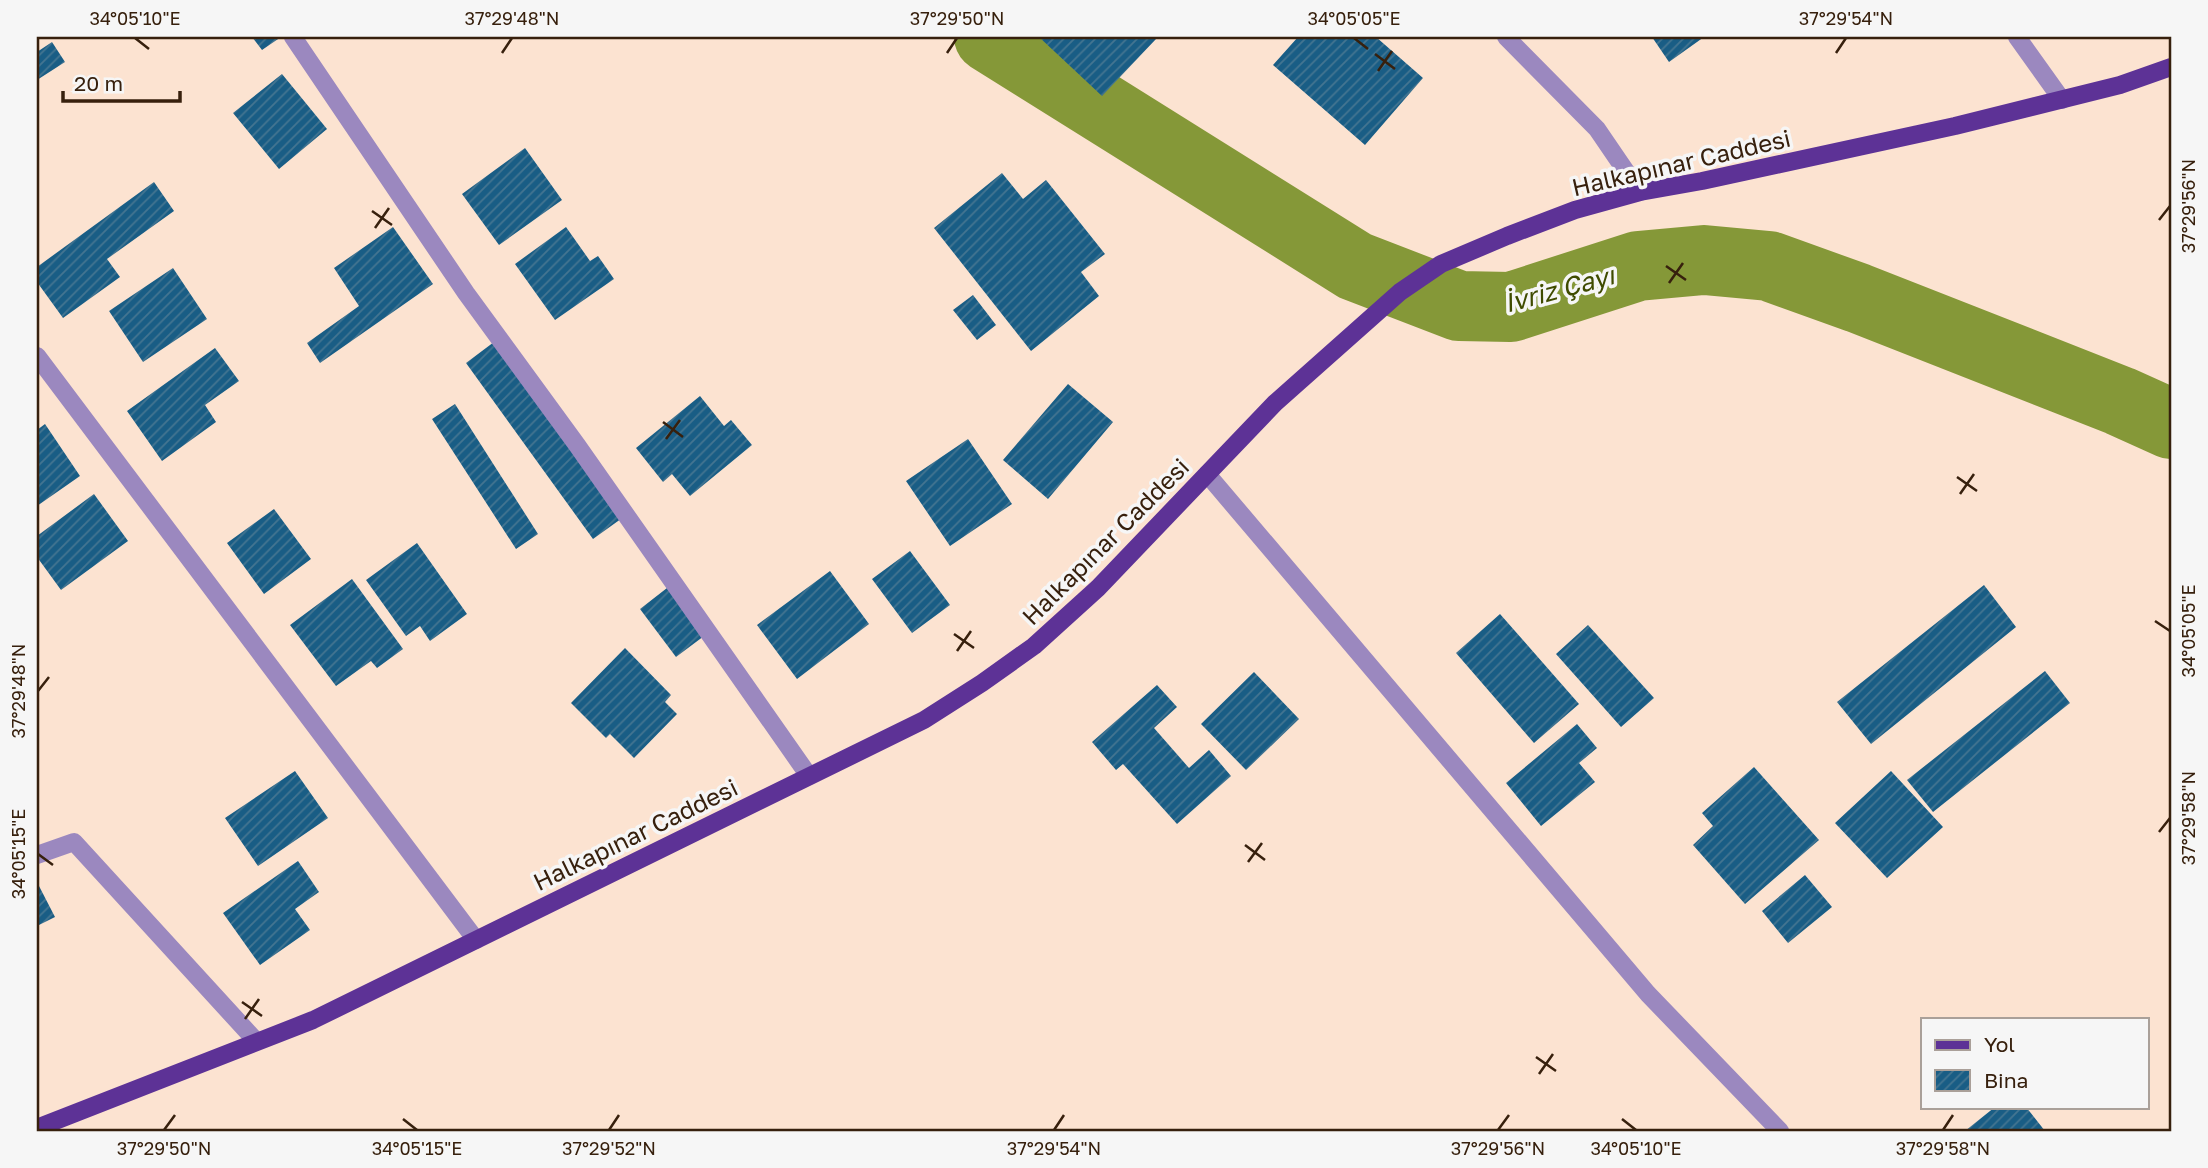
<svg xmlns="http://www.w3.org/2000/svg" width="2208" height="1168" font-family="'Golos Text',sans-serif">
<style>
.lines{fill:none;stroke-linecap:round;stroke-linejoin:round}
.river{stroke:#859838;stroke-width:70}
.building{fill:url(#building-hatch)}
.minor{stroke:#9b88bf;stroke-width:18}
.major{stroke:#5d3296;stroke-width:18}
.ticks{fill:none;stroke:#37200d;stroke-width:2.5}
.labels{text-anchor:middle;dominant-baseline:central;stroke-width:7;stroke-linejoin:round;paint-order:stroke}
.street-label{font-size:24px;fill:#37200d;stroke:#f6f6f6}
.water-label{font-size:26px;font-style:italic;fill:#3f4b00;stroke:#f6f6f6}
.neatline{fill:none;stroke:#37200d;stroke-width:2.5}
.ticks-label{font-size:18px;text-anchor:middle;fill:#37200d}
</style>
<defs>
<pattern id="building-hatch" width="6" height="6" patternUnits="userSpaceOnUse" patternTransform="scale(1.75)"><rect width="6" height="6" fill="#195d85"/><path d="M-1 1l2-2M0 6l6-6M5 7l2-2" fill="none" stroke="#447591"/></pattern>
</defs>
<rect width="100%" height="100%" fill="#fce3d1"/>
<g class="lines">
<!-- river -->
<path class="river" d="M989,37L1355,266L1459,306L1511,307L1638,266L1704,260L1769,266L1858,298L2120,401L2171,424"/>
</g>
<!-- building -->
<path class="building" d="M252,37H281L262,50Z
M1039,37H1154L1156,39L1102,96Z
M1298,37H1376L1423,78L1365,145L1273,65Z
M1652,37H1704L1669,62Z
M52,42L65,62L37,80V52Z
M282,74L327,129L279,169L233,113Z
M525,148L562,200L499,245L462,194Z
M1002,173L1023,199L1046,180L1105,254L1081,272L1099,296L1031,351L934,228Z
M154,182L174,211L107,259L120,277L63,318L37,282V267Z
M393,227L433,284L320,363L307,343L359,306L334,268Z
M566,227L590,261L598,256L614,279L555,320L515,264Z
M173,268L207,319L143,362L109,311Z
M973,295L996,325L977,340L953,310Z
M498,339L625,516L593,539L466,363Z
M215,348L239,381L205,405L216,422L162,461L127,411Z
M1068,384L1113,422L1048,499L1003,460Z
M700,396L724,426L731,420L752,445L690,496L672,474L663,482L636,448Z
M455,404L538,534L516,549L432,419Z
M45,424L80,476L37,506V430Z
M968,439L1012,504L950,546L906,481Z
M94,494L128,541L61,590L37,557V536Z
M274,509L311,559L264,594L227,543Z
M417,543L467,614L430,641L420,626L406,636L366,580Z
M910,551L950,605L912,633L872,579Z
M830,571L869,624L797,679L757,625Z
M352,579L403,649L377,668L371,661L336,686L290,625Z
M1984,585L2016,627L1871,744L1837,702Z
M667,588L704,636L676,657L640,609Z
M1500,614L1579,704L1534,743L1456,653Z
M1588,625L1654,698L1621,727L1556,654Z
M625,648L671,695L665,702L677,714L634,758L610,734L606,738L571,703Z
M2045,671L2070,703L1933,812L1907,780Z
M1254,672L1299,719L1246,770L1201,724Z
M1157,685L1177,707L1154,728L1189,768L1209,750L1231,776L1177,824L1123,764L1116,770L1092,742Z
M1577,724L1597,748L1579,763L1595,782L1541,826L1506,783Z
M1754,767L1819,840L1745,904L1693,845L1713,826L1702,813Z
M295,771L328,818L258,866L225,818Z
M1891,771L1943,827L1887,878L1835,823Z
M298,861L319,892L295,909L310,930L260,965L223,913Z
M1805,875L1832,907L1788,943L1762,911Z
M39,886L55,917L37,926V887Z
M1995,1107H2026L2045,1131H1965Z"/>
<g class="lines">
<!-- minor -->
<path class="minor" d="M293,37L466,293L577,445L809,776
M1506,37L1597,129L1640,192
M2017,37L2062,100
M37,356L476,940
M1207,474L1648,994L1780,1131
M37,855L74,842L256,1041"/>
<!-- major -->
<path class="major" d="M37,1128L313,1020L924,720L982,683L1034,646L1098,588L1275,403L1400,292L1441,264L1507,236L1575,210L1640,192L1702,181L1955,126L2120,85L2171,67"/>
</g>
<!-- ticks -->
<path class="ticks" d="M135,38L149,49M1354,38L1368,49M502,53L512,38M947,53L957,38M1836,53L1846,38M1375,54L1395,69M1378,71L1392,51M372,211L392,225M2159,220L2170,206M375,228L389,208M1666,266L1686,280M1669,283L1683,263M663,422L683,437M666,439L680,420M1957,477L1977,491M1960,494L1974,474M2155,621L2170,631M954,634L974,648M957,651L971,631M38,691L49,677M2159,832L2170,818M1245,845L1265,860M38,854L53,865M1248,862L1262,843M242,1002L262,1016M245,1019L259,999M1536,1057L1556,1071M1539,1074L1553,1054M403,1119L417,1130M1622,1119L1636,1130M164,1130L175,1115M609,1130L619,1115M1054,1130L1064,1115M1498,1130L1509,1115M1943,1130L1953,1115"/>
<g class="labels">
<!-- street labels -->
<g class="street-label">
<text transform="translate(1681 162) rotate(-13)">Halkapınar Caddesi</text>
<text transform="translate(1105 541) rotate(-45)">Halkapınar Caddesi</text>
<text transform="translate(635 834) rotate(-26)">Halkapınar Caddesi</text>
</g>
<!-- water labels -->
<g class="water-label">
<text transform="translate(1559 289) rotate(-15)">İvriz Çayı</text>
</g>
</g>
<!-- border -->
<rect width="2208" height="1168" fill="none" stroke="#f6f6f6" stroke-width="77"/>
<!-- legend -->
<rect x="1921" y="1018" width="228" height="91" fill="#f6f6f6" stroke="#aaa099" stroke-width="2"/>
<rect x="1935" y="1040" width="35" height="10" fill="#5d3296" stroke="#aaa099" stroke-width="2"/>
<text x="1984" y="1052" font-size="21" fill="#37200d">Yol</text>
<rect x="1935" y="1070" width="35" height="21" fill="url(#building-hatch)" stroke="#aaa099" stroke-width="2"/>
<text x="1984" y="1088" font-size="21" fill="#37200d">Bina</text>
<!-- scale -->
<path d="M63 91v10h117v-10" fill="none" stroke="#37200d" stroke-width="3.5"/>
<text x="74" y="91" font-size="21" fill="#37200d" stroke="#f6f6f6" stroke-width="5" paint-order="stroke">20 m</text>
<rect x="38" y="38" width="2132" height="1092" class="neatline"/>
<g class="ticks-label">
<text x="135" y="25">34°05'10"E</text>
<text x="512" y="25">37°29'48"N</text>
<text x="957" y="25">37°29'50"N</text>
<text x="1354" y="25">34°05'05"E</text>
<text x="1846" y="25">37°29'54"N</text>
<text transform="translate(2189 206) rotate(-90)" y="6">37°29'56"N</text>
<text transform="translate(2189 631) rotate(-90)" y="6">34°05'05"E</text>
<text transform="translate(19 691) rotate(-90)" y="6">37°29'48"N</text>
<text transform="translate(2189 818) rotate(-90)" y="6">37°29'58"N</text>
<text transform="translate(19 854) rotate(-90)" y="6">34°05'15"E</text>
<text x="164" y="1155">37°29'50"N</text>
<text x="417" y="1155">34°05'15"E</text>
<text x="609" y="1155">37°29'52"N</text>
<text x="1054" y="1155">37°29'54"N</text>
<text x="1498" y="1155">37°29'56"N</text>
<text x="1636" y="1155">34°05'10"E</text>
<text x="1943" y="1155">37°29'58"N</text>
</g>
</svg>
